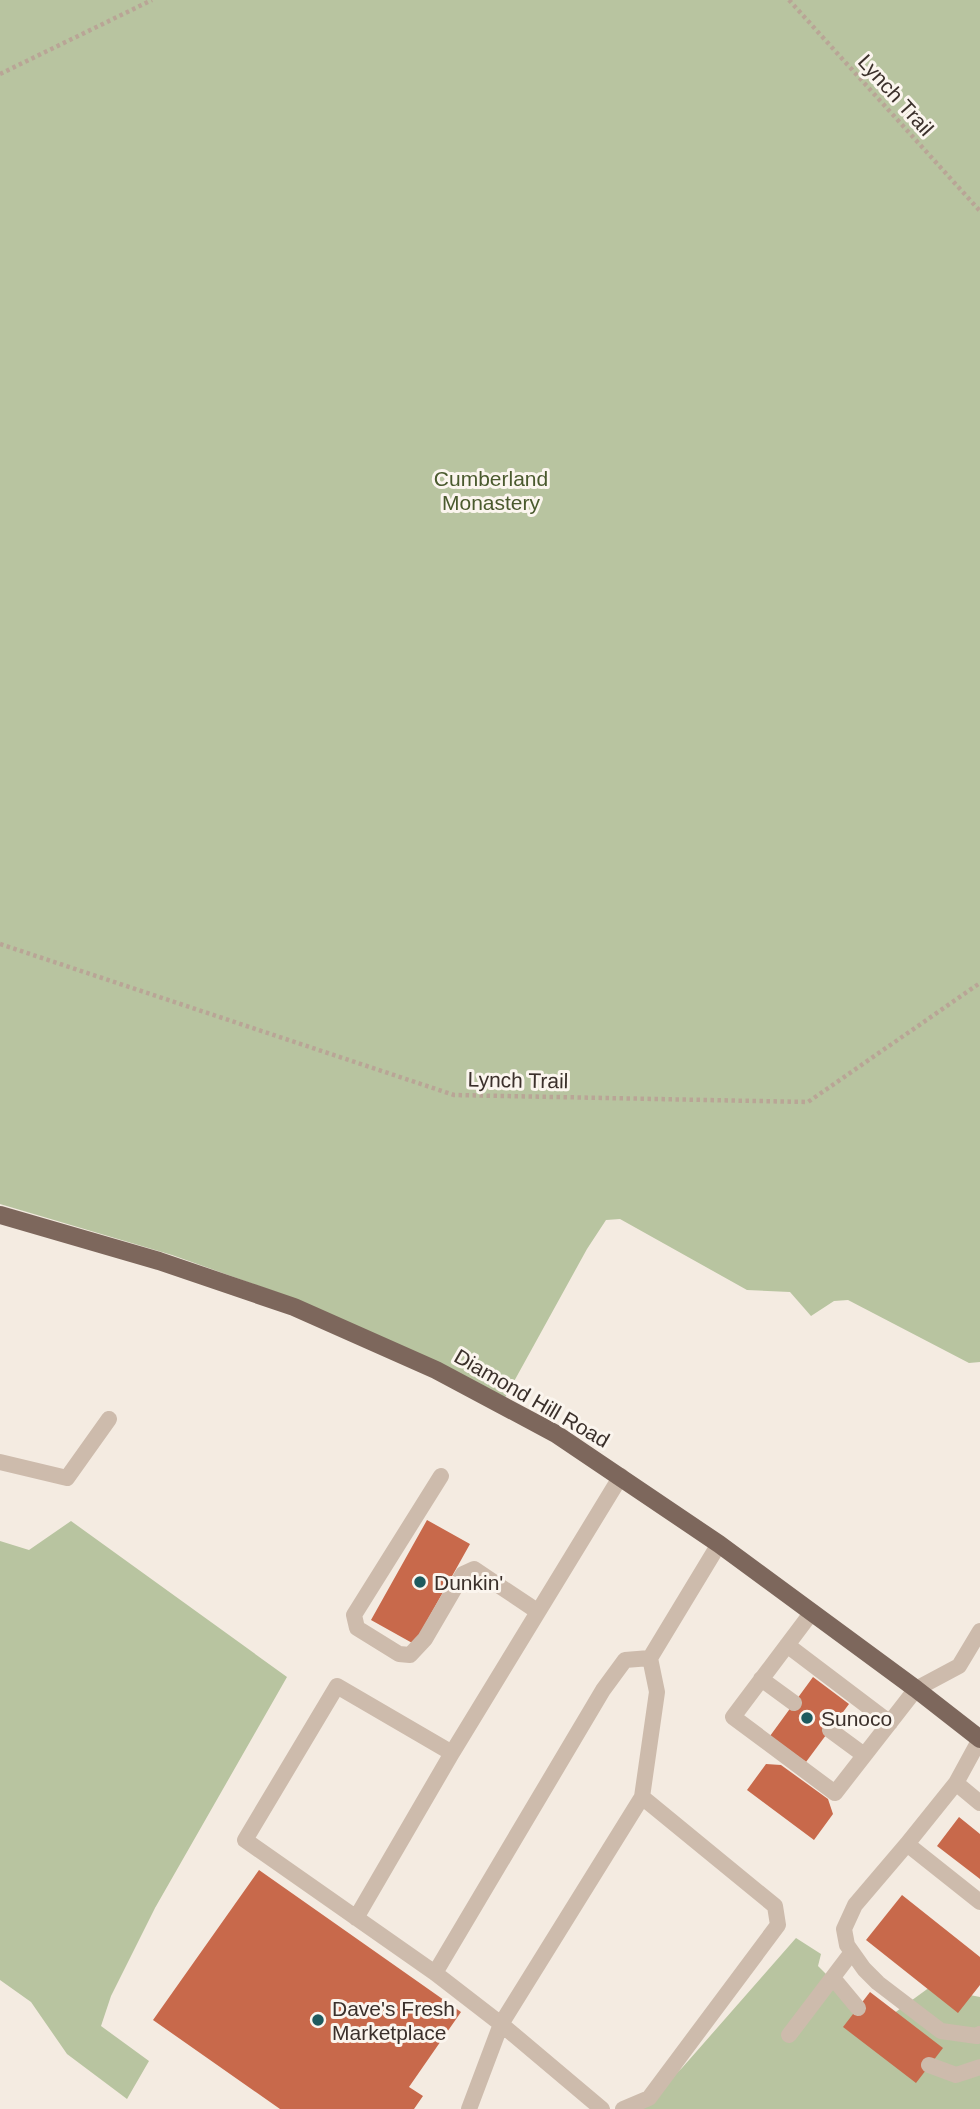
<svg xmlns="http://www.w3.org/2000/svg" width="980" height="2109" font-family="Arial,sans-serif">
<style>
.green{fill:#b8c4a0}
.building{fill:#c8694b}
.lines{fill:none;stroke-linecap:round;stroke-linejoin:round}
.path{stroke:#b9a596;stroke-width:4.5;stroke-dasharray:3.5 3.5;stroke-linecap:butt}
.lane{stroke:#cdbbac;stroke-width:16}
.primary{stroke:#7d675c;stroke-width:18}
.poi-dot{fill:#1f5a5e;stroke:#fbf5ee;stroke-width:2.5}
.labels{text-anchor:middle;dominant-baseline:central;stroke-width:6;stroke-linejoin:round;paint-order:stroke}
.street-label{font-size:21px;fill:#3b302b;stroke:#fbf5ee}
.park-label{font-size:21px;fill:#4a5a2e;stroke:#fbf5ee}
.poi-label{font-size:21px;fill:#3b302b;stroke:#fbf5ee;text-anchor:start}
</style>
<rect width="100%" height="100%" fill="#f4ebe1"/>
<!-- green -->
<path class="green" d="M0,0H980V1362L969,1363L848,1300L834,1301L811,1316L790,1292L747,1290L620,1219L606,1220L587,1249L502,1403L290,1297L172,1255L0,1204Z
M71,1521L287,1677L155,1908L111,1996L101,2026L149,2061L127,2099L67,2054L31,2002L0,1980V1541L29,1550Z
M796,1938L821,1954L818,1966L840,1988L882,2022L930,1987L980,1997V2109H638L682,2068Z"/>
<!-- building -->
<path class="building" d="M427,1520L470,1544L414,1644L371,1620Z
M813,1677L849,1704L806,1762L770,1736Z
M766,1764L781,1765L828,1799L833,1814L814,1840L747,1790Z
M959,1817L980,1834V1879L937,1846Z
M259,1870L461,2012L409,2087L423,2096L414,2109H280L153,2020Z
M902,1895L980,1957V1985L958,2013L866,1940Z
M870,1992L943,2048L916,2083L843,2027Z"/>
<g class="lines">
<!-- path -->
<path class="path" d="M789,0L980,211
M0,74L152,0
M0,944L454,1095L808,1102L980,983"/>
<!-- lane -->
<path class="lane" d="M0,1462L67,1478L109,1419
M441,1476L354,1615L357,1628L399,1654L410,1655L425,1639L463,1574L474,1569L537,1611
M621,1476L452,1753L337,1686L245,1840L435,1973L501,2024L642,1797L657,1692L650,1658L719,1544
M812,1612L733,1717L835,1793L916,1689L959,1666L980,1631
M787,1645L890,1723
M761,1679L794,1703
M830,1730L864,1755
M980,1739L956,1783L980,1803
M956,1783L907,1844L980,1902
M907,1844L855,1905L844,1929L847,1945L864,1969L878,1983L941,2031L977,2036L980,2034
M356,1918L452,1753
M435,1973L603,1690L625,1660L650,1658
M833,1978L858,2008
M789,2035L852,1952
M929,2065L956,2075L980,2067
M469,2109L501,2024L602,2109
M623,2109L649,2098L778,1925L775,1906L642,1797"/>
<!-- primary -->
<path class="primary" d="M0,1215L159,1261L294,1307L436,1370L556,1434L719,1544L916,1689L980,1739"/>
</g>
<!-- markers -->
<g class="poi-dot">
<circle cx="420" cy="1582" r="7"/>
<circle cx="807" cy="1718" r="7"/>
<circle cx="318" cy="2020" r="7"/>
</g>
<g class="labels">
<!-- street labels -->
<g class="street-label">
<text transform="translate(896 95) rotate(48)">Lynch Trail</text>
<text transform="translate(518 1080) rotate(1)">Lynch Trail</text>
<text transform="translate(532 1398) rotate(30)">Diamond Hill Road</text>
</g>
<!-- park labels -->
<g class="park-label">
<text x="491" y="478">Cumberland<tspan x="491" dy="24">Monastery</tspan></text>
</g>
<!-- poi labels -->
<g class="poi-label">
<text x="434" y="1582">Dunkin'</text>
<text x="821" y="1718">Sunoco</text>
<text x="332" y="2008">Dave's Fresh<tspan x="332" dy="24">Marketplace</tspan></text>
</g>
</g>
</svg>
